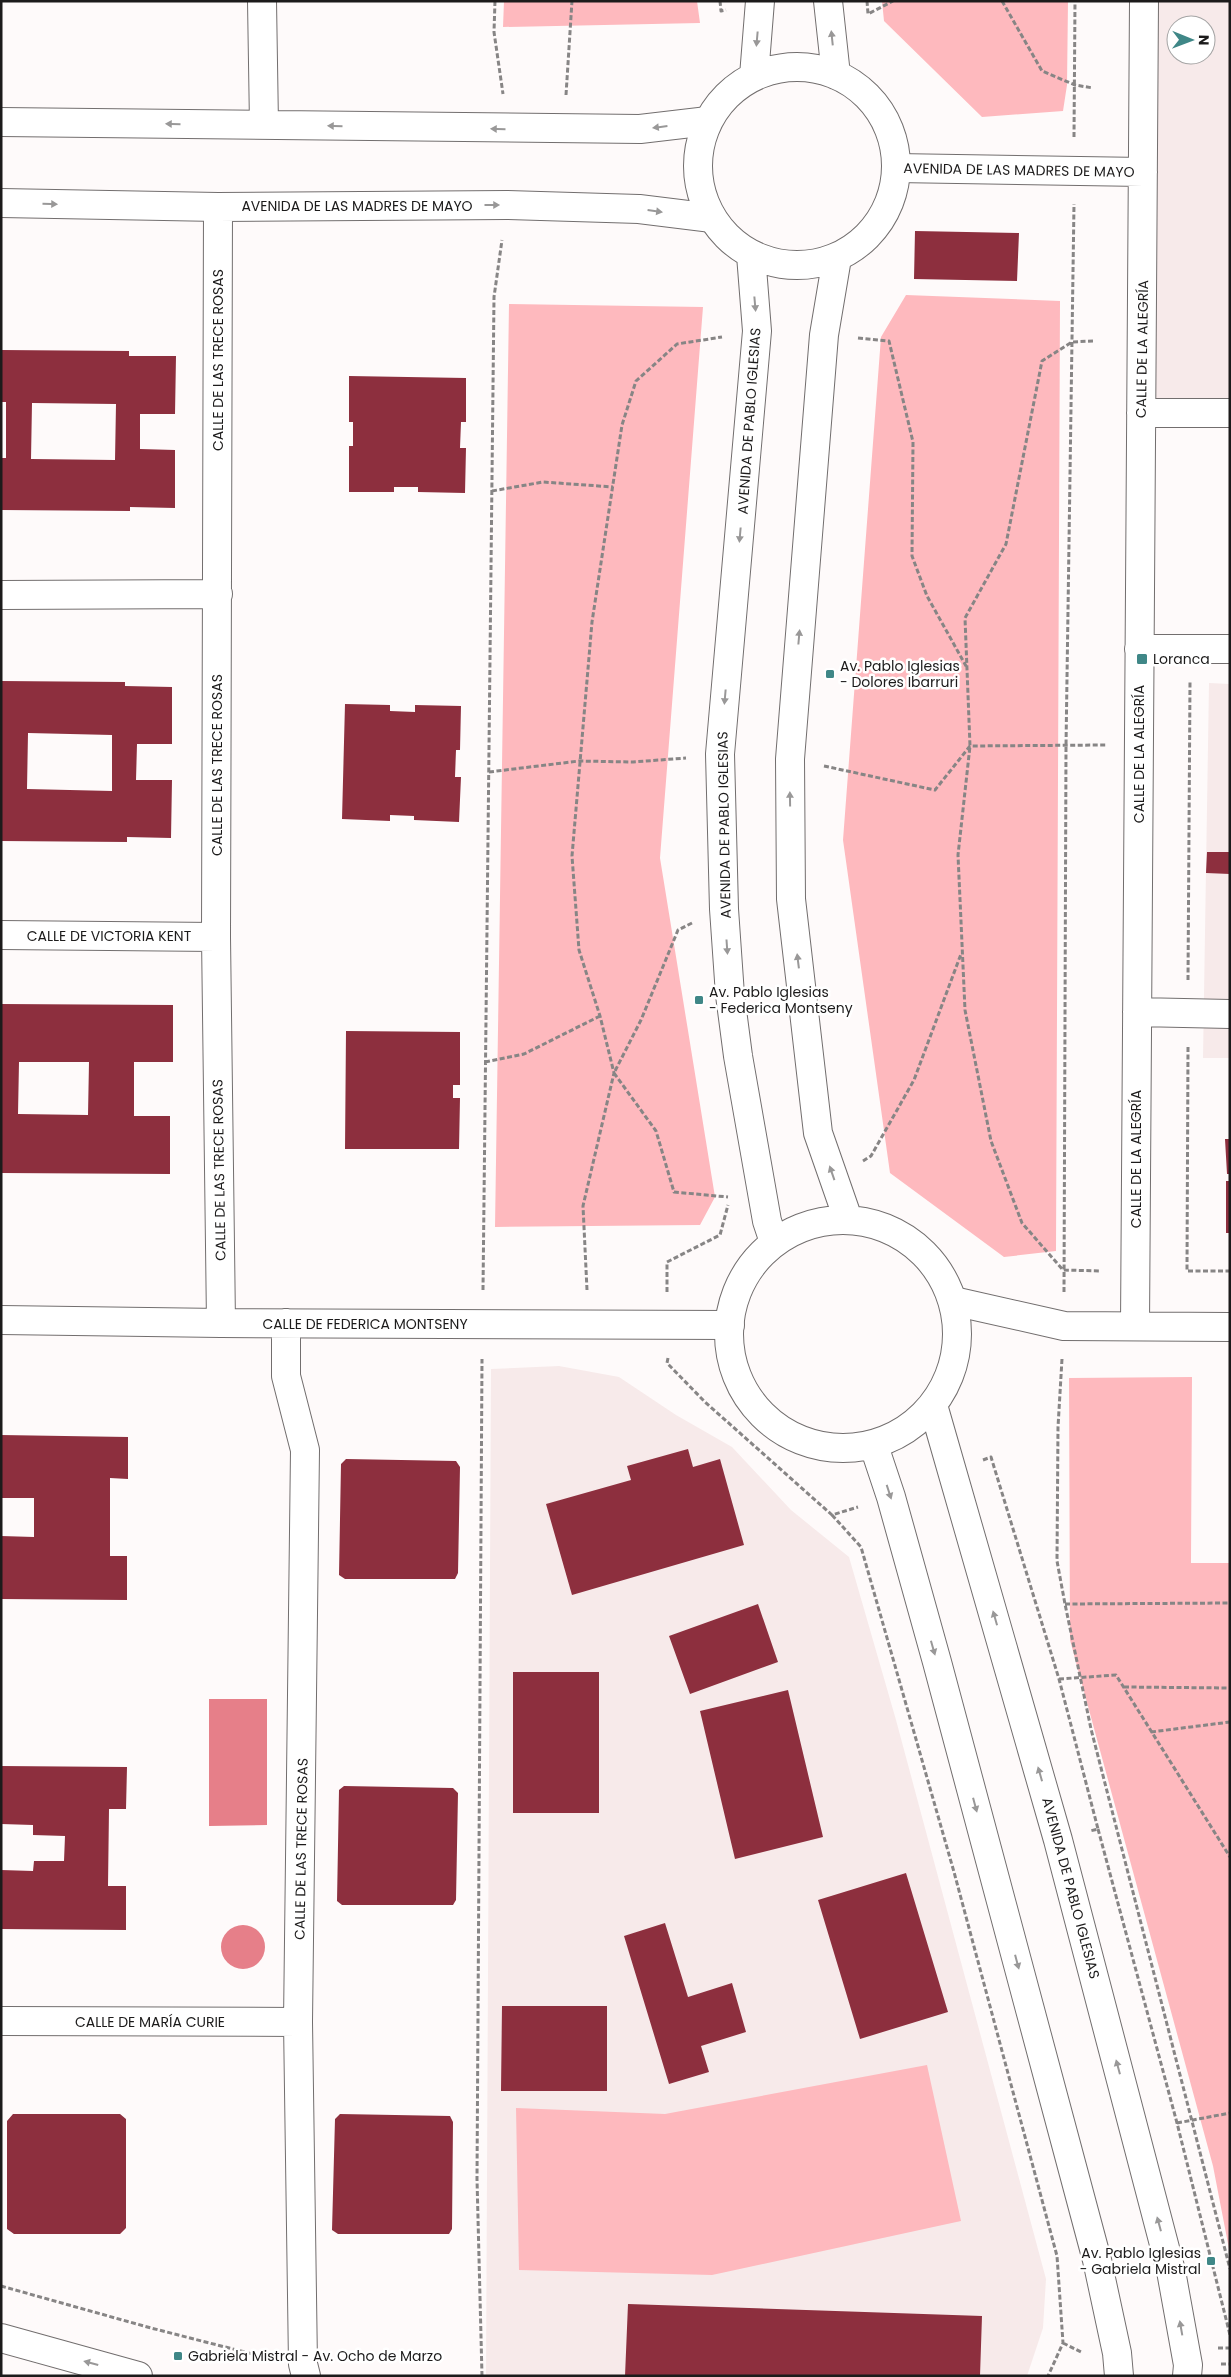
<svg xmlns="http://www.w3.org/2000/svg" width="1231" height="2377" font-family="Poppins,sans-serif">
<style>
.built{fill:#f7eaea;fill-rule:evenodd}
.green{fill:#feb9be}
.water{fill:#e67f89}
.building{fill:#8d2f3e;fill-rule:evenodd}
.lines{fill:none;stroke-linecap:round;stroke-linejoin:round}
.minor-casing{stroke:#726e6e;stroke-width:30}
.major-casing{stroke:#726e6e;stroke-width:30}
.path{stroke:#878585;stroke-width:3;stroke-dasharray:5 2.5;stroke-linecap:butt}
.minor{stroke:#fff;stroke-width:28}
.major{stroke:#fff;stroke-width:28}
.oneway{fill:#999898}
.poi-dot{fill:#3f8787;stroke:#fff;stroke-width:2}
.labels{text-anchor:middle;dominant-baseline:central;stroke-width:5;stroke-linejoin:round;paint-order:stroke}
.street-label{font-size:14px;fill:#1c1b1b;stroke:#fff}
.poi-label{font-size:14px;fill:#1c1b1b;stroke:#fff;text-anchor:start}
</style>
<rect width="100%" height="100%" fill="#fefafa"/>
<!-- built -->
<path class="built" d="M1144,1H1230V413H1141ZM1176,25H1206V55H1176Z
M1209,683L1230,684V1058H1203Z
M559,1366L619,1377L676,1415L732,1447L791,1510L849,1557L896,1720L1046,2279L1043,2328L1027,2376H486L491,1369Z"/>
<!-- green -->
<path class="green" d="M504,1H697L700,23L503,27Z
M882,1H1068L1067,85L1063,111L982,117L884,21Z
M906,295L1060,301L1056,1251L1004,1257L890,1173L843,840L881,337Z
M509,304L703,307L660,858L715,1197L700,1225L495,1227Z
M1192,1377L1191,1563H1230V2254L1213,2166L1070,1640L1069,1378Z
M927,2065L961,2221L712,2275L519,2270L516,2108L665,2114Z"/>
<!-- water -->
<path class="water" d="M209,1699H267V1825L209,1826Z
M221 1947a22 22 0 1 1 44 0a22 22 0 1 1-44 0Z"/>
<!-- building -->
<path class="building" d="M915,231L1019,233L1017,281L914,279Z
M1,350L129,351V356H176L175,414H140V449L175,450V508L130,507V511L1,510V458H6V402H1ZM32,403L116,404L115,460L31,459Z
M349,376L466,378V422H461L460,448H466L465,493L418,492V487H394V492H349V446H353V422H349Z
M1,681L125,682V686L172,687V744H137L136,780H172L171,838L127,837V842L1,841ZM28,733L112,735V791L27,789Z
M345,704L390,705V711L415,712V705L461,706L460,750H456L455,777H461L459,822L414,820V816L390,815V821L342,819Z
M1207,852H1230V874L1206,873Z
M1,1004L173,1005V1062H134V1116H170V1174L1,1173ZM19,1062H89L88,1115L18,1114Z
M346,1031L460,1032V1085H453V1098H460L459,1149H345Z
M1225,1139H1230V1174H1227Z
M1226,1181H1230V1233H1226Z
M1,1435L128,1437V1479L110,1478V1556H127V1600L1,1599V1536L34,1537V1498H1Z
M688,1449L693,1467L720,1459L744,1545L572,1595L546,1504L631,1480L627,1466Z
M346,1459L456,1461L460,1467L458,1573L455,1579H345L339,1575L341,1464Z
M758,1604L778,1662L690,1694L669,1636Z
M513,1672H599V1813H513Z
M788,1690L823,1837L735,1859L700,1711Z
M1,1766L127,1767L126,1809H109L108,1886H126V1930L1,1929V1870L33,1871L34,1861H64L65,1836L33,1835V1825L1,1824Z
M344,1786L453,1788L458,1793L456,1900L453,1905H342L337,1901L339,1790Z
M906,1873L948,2012L860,2039L818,1900Z
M665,1923L688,1997L732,1983L746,2032L701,2046L709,2072L669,2084L624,1936Z
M502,2006H607V2091H501Z
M13,2114H120L126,2119V2228L120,2234H14L7,2229V2121Z
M340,2114L450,2116L453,2122L452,2229L449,2234H338L332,2230L335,2119Z
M628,2304L982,2316L980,2376H625Z"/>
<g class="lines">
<!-- minor casing -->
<g class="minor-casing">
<path id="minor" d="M262,1L264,125
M1,122L640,129L708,121
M896,168L1143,172
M1,203L218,207L507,205L639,209L712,218
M218,207L216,937L221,1323
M1141,413H1230
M1,595L218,594
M1139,649H1230
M1,935L216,937
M1137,1012L1230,1014
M953,1301L1064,1326L1230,1327
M1,1320L221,1323L730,1325
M286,1323V1376L305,1450L298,2022L303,2364L306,2376
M1135,1326L1144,1
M1,2021L298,2022
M1,2338L138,2376"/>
</g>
<!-- major casing -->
<g class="major-casing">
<path id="major" d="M828,1L836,75
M698 166a99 99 0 1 1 198 0a99 99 0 1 1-198 0Z
M754,76L760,1
M751,255L757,331L720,754L724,909L730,995L738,1056L767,1221L774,1242
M837,258L824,335L790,759L791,899L818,1133L848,1219
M729 1334a114 114 0 1 1 228 0a114 114 0 1 1-228 0Z
M933,1405L1058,1840L1171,2271L1188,2365L1187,2376
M874,1446L891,1497L937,1662L1097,2260L1117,2353L1119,2376"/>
</g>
<!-- path -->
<path class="path" d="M495,1L494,32L503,94
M720,1L721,11L726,10
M867,1L868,14L893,1
M1002,1L1042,71L1075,85L1093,88
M566,95L572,1
M1074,137L1075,1
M858,338L889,341L913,442L912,556L927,596L966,666
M1093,341L1072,342L1042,361L1006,544L965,618L970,746L958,855L965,1010L991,1141L1022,1223L1063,1270L1101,1271
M492,491L543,482L613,487
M824,766L935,790L970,746L1106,745
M489,772L579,761L633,762L686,758
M692,923L678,930L641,1020L614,1073L656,1131L674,1192L728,1197
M1188,980L1190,682
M1188,1047L1187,1271H1230
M485,1062L524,1054L600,1016
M863,1161L871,1156L914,1080L961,954
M483,1290L494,297L502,240
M587,1290L583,1206L614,1073L600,1016L579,950L572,856L592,622L622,425L636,381L677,344L722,337
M667,1292V1262L720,1235L728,1205
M1064,1292L1066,746L1074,204
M668,1358L667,1363L705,1402L832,1515L858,1507
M1062,1359L1058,1427L1057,1561L1065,1604L1091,1729L1230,2269
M983,1460L991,1457L1059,1679L1098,1829L1090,1831
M832,1515L861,1547L954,1872L1057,2256L1063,2343L1048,2376
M1065,1604L1230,1603
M1059,1679L1116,1675L1230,1857
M1124,1687L1230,1688
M1151,1732L1230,1722
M1098,1829L1177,2123L1230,2335
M1177,2123L1230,2113
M1,2286L151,2328L268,2358
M1063,2343L1083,2353
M1218,2348H1230
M1221,2364H1230
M482,2376L477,2179L482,1359"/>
<!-- minor -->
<use href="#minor" class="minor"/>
<!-- major -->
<use href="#major" class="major"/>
</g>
<!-- one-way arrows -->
<defs><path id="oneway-solid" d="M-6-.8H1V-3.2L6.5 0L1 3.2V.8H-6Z" transform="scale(1.25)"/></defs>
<g class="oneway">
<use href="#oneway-solid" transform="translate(832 38) rotate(-96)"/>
<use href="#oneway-solid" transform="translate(757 39) rotate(95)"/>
<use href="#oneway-solid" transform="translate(173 124) rotate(-179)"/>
<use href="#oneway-solid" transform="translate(335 126) rotate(-179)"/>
<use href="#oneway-solid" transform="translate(660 127) rotate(173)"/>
<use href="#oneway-solid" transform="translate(498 129) rotate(-179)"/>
<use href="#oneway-solid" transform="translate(50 204) rotate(1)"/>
<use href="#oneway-solid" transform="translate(492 205)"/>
<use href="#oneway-solid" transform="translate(655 211) rotate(8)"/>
<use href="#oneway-solid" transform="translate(755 304) rotate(85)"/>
<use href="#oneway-solid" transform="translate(740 535) rotate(95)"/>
<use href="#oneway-solid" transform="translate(799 637) rotate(-85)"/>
<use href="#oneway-solid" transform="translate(725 697) rotate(95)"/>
<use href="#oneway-solid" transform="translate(790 799) rotate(-91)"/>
<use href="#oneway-solid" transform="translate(727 947) rotate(86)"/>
<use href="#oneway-solid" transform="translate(798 961) rotate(-97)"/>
<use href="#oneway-solid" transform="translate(832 1173) rotate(-109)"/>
<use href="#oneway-solid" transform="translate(889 1492) rotate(72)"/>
<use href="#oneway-solid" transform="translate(995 1618) rotate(-106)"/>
<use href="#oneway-solid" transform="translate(933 1648) rotate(74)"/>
<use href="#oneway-solid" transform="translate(1040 1774) rotate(-106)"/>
<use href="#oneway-solid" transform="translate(975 1805) rotate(75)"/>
<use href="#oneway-solid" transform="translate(1017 1962) rotate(75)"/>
<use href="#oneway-solid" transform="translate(1118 2067) rotate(-105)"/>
<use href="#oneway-solid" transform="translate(1159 2224) rotate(-105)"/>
<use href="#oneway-solid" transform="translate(1181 2328) rotate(-100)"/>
<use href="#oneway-solid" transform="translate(91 2363) rotate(-165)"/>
</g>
<!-- markers -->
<g class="poi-dot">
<rect x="1136" y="653" width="12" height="12" rx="2.5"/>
<rect x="825" y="669" width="10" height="10" rx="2.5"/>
<rect x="694" y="995" width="10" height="10" rx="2.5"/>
<rect x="1206" y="2256" width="10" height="10" rx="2.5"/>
<rect x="173" y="2351" width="10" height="10" rx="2.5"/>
</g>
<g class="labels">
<!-- street labels -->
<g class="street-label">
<text transform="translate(1019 170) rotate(1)">AVENIDA DE LAS MADRES DE MAYO</text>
<text x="357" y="206">AVENIDA DE LAS MADRES DE MAYO</text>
<text transform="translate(1142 349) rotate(-89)">CALLE DE LA ALEGRÍA</text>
<text transform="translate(218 360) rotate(-90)">CALLE DE LAS TRECE ROSAS</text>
<text transform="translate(749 421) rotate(-86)">AVENIDA DE PABLO IGLESIAS</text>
<text transform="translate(1139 754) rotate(-90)">CALLE DE LA ALEGRÍA</text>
<text transform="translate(217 765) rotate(-90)">CALLE DE LAS TRECE ROSAS</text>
<text transform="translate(724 825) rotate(-91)">AVENIDA DE PABLO IGLESIAS</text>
<text x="109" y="936">CALLE DE VICTORIA KENT</text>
<text transform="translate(1136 1159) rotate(-90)">CALLE DE LA ALEGRÍA</text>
<text transform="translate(219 1170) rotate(-91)">CALLE DE LAS TRECE ROSAS</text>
<text x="365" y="1324">CALLE DE FEDERICA MONTSENY</text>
<text transform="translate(301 1849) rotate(-89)">CALLE DE LAS TRECE ROSAS</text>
<text transform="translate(1071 1888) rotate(75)">AVENIDA DE PABLO IGLESIAS</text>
<text x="150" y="2022">CALLE DE MARÍA CURIE</text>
</g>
<!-- poi labels -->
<g class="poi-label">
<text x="1153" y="659">Loranca</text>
<text x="840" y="666">Av. Pablo Iglesias<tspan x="840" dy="16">- Dolores Ibarruri</tspan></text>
<text x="709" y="992">Av. Pablo Iglesias<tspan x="709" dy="16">- Federica Montseny</tspan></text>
<text x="1201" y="2253" text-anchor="end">Av. Pablo Iglesias<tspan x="1201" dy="16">- Gabriela Mistral</tspan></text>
<text x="188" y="2356">Gabriela Mistral - Av. Ocho de Marzo</text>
</g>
</g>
<!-- border -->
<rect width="1231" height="2377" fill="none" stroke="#1c1b1b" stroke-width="5"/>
<!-- north arrow -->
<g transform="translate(1191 40) rotate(91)"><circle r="24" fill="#ffffff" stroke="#a4a4a4"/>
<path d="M0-4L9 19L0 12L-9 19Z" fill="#3f8787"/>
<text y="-8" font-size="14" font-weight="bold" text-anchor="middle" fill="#1c1b1b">N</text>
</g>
</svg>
